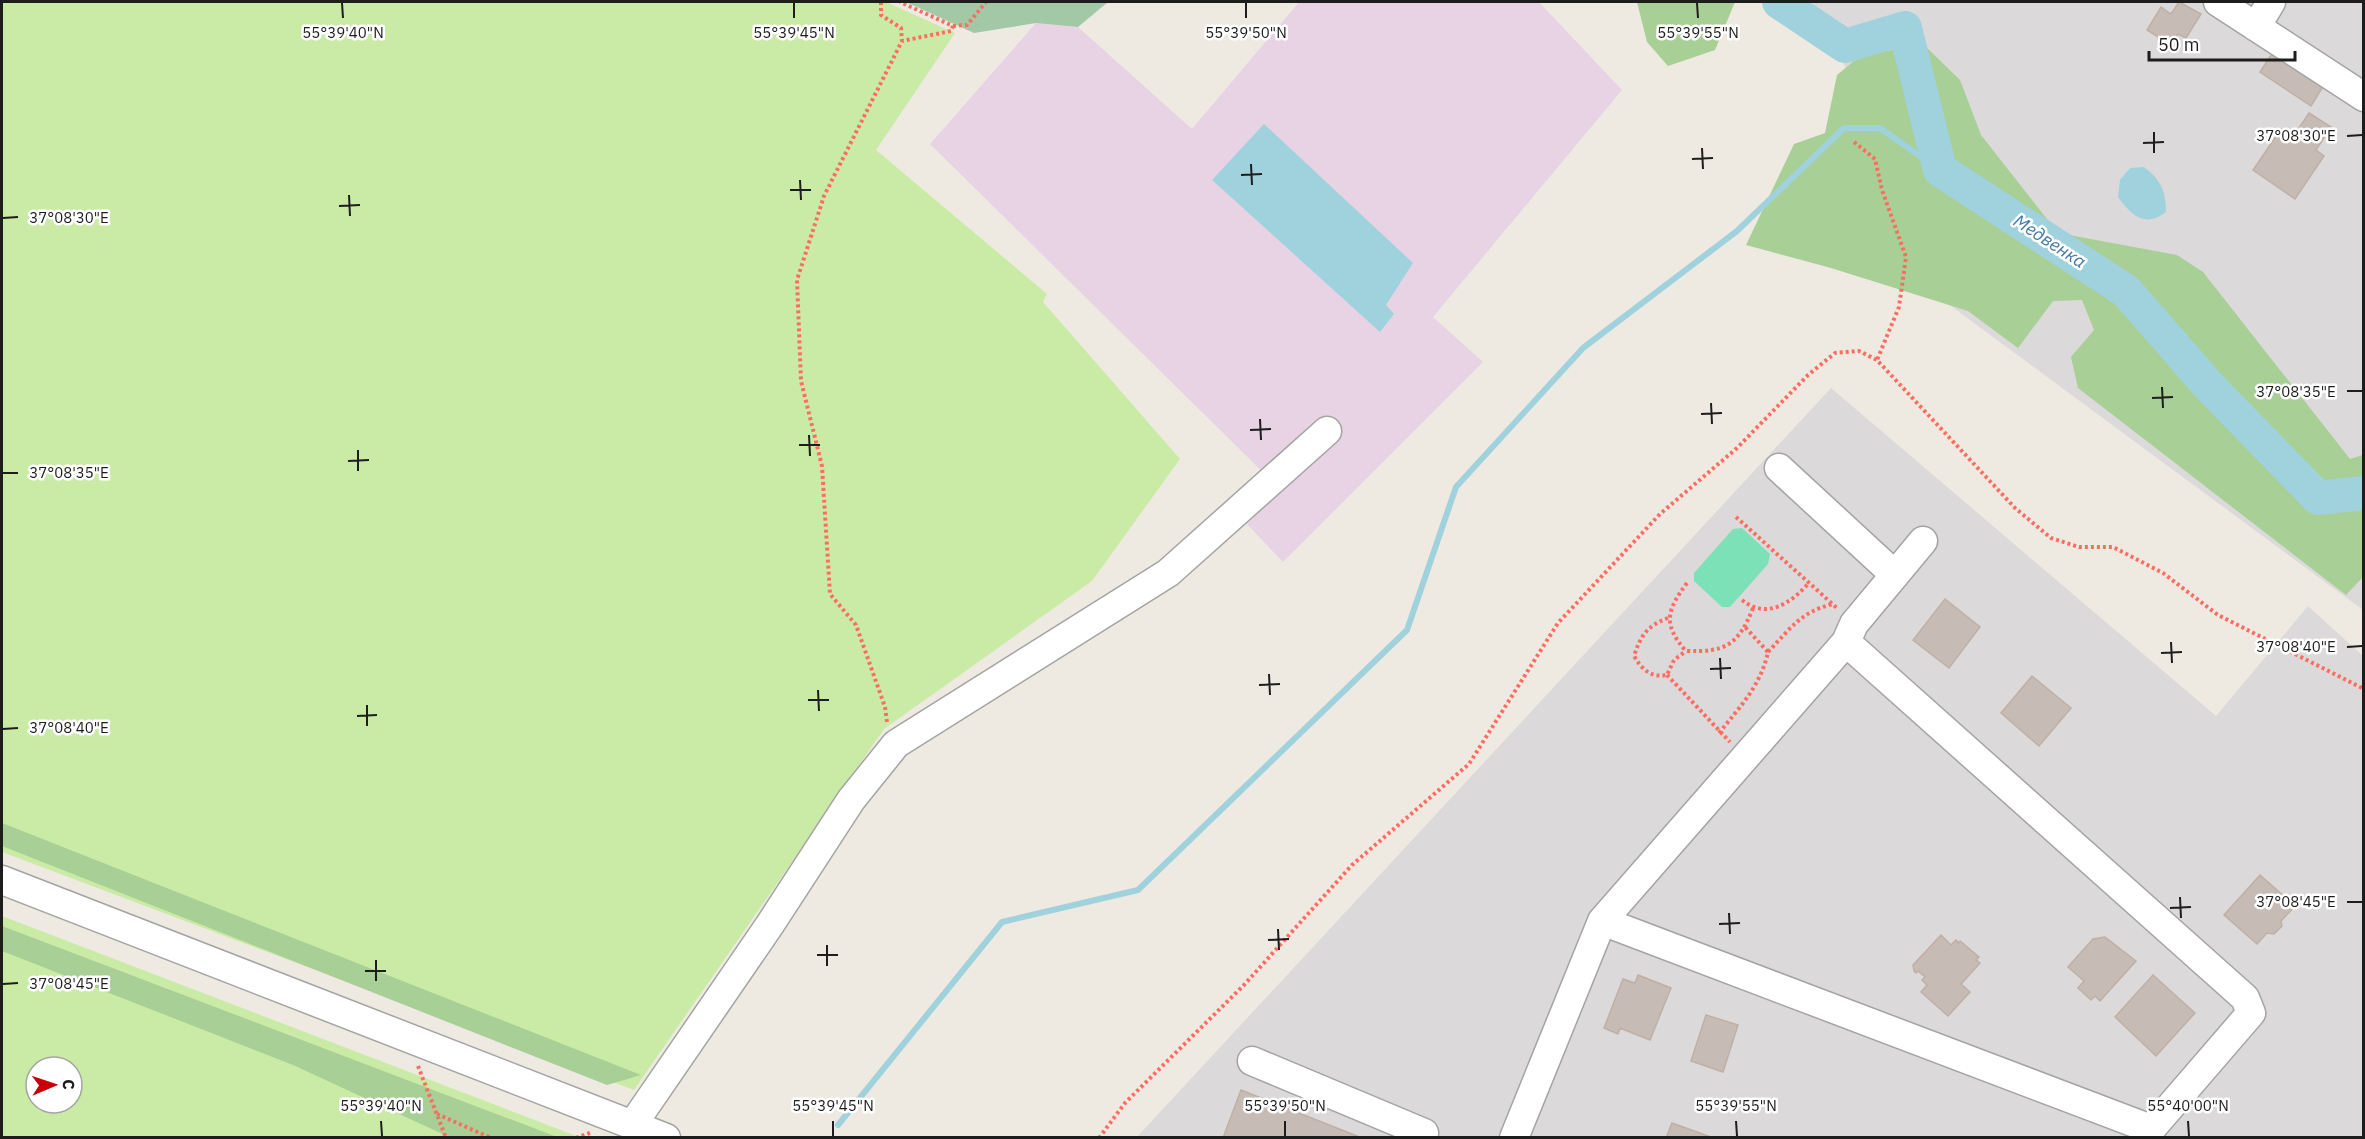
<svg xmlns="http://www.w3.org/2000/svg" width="2365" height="1139" font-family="'IBM Plex Sans',sans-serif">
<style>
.residential{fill:#dbd9d9}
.industrial{fill:#e8d3e5}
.grass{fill:#caeba5;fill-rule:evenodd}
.forest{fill:#a8cf95}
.cemetery{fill:#a2c8a6}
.pitch{fill:#7ce1b7}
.water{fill:#a0d2de}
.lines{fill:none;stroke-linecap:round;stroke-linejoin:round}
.stream{stroke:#a0d2de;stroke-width:6}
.river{stroke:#a0d2de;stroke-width:34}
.building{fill:#c6bcb5;stroke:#c0afa4;stroke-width:1.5}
.minor-casing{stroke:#a4a4a4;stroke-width:31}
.path{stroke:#ff6d62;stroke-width:4;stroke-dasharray:3 3;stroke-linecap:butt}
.minor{stroke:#fff;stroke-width:28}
.ticks{fill:none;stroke:#1d1d1d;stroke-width:2}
.labels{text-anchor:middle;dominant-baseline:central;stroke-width:5;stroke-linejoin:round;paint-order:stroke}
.water-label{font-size:18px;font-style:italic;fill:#4379a7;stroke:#fff}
.ticks-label{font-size:15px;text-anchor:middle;fill:#1d1d1d;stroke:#fff;stroke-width:5;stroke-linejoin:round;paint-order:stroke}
</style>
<rect width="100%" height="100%" fill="#eeeae2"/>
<!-- residential -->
<path class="residential" d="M1812,2H2363V610L1928,289L1880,135Z
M1831,388L2216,716L2308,606L2363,656V1137L1136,1138Z"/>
<!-- industrial -->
<path class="industrial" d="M1299,2H1539L1622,90L1433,317L1483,362L1283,562L1247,524L1281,490L930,144L1036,23L1078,27L1192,129Z"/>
<!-- grass -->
<path class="grass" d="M2,2H886L955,33L876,150L1047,294L1043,302L1180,459L1092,581L884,729L634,1090L2,852Z
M2,916L579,1137H2ZM36,1067H72V1103H36Z"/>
<!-- forest -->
<path class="forest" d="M1637,2H1735L1715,50L1668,66L1647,42Z
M1924,45L1960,80L1981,135L2058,233L2177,255L2203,272L2350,459L2363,455V577L2346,595L2078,388L2071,357L2094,330L2082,300L2053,301L2018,348L1968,311L1831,268L1746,245L1794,144L1825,133L1837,75L1861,55Z
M2,823L641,1075L607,1085L2,846Z
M2,926L557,1137H449L293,1065L2,951Z"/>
<!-- cemetery -->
<path class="cemetery" d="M906,2H1108L1078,27L1036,23L974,33Z"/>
<!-- pitch -->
<path class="pitch" d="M1742,528L1770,554L1768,564L1730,607H1722L1694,581V573L1733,529Z"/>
<!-- water -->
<path class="water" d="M1264,124L1413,263L1386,305L1394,314L1380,332L1212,180Z
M2144,167C2161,180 2166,191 2166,212C2145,228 2132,216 2118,197L2120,180L2130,168Z"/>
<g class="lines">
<!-- stream -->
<path class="stream" d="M838,1125L1002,922L1138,890L1407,630L1456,487L1583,348L1737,231L1844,128H1880L1940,170"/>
<!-- river -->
<path class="river" d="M1779,2L1845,46L1905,28L1940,170L2126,291L2209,386L2318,498L2364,493"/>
</g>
<!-- building -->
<path class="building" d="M2179,2L2201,14L2186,38L2178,34L2171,45L2147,30L2161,7L2171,14Z
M2273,52L2324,85L2311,106L2260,72Z
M2309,113L2331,127L2316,150L2324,156L2295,199L2253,170L2281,129L2293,137Z
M1945,599L1980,627L1949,668L1913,640Z
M2032,676L2071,708L2039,746L2001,713Z
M2260,875L2295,906L2281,921L2282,926L2274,934L2267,933L2257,944L2224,915Z
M1941,935L1951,945L1956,940L1958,943L1960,941L1979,957L1976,960L1980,963L1961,984L1970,992L1948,1016L1921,992L1927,985L1922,980L1925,977L1918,971L1916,973L1914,971L1913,965Z
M2105,937L2136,961L2100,1001L2095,996L2091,1000L2078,988L2084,981L2068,967L2093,939Z
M1638,975L1671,988L1650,1040L1620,1028L1618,1034L1604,1028L1623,979L1635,983Z
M2153,975L2195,1013L2156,1056L2115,1017Z
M1706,1015L1738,1025L1723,1072L1691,1061Z
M1241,1090L1362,1138H1223Z
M1672,1123L1711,1137V1138H1666Z"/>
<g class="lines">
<!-- minor casing -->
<g class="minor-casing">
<path id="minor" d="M2218,2L2364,97
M2256,27L2271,2
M1779,468L1895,575
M1846,642L1854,624L1923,541
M2,880L666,1138
M1602,921L2151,1129
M1252,1061L1424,1133
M633,1124L769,926L851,800L896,744L1168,573L1327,431
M1514,1138L1602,921L1846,642L2245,998L2251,1013L2151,1129L2148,1138"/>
</g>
<!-- path -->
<path class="path" d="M881,2V15L901,28L902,41
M953,26L967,25L986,2
M1854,142L1875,159L1882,190L1906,257L1899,307L1877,360
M1736,517L1838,609
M1687,583C1667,610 1662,624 1686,651C1725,652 1738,646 1753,608
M1742,600C1767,620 1791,603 1809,583
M1668,618C1647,626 1641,635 1634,656C1642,669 1650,678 1667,675L1674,660L1686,651
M1768,652C1790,629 1800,612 1833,604
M1667,675L1730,742
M887,722L885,707L856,625L830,594L822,466L801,381L797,280L824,196L902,41L951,31L953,26L900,2
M1719,733C1740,707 1761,685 1768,652L1745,627
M418,1066L446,1138
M437,1114L491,1138
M576,1138L590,1133
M1099,1138L1125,1103L1244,985L1352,865L1469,764L1558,623L1660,514L1737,448L1808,375L1835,353L1859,351L1877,360L2015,508L2051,538L2079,547H2113L2163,573L2218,615L2364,689"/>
<!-- minor -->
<use href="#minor" class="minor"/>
</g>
<!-- ticks -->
<path class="ticks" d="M342,3L343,18M794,3V18M1246,3V18M1697,3L1698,18M2154,132V153M2347,136L2362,135M2143,143L2164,142M1702,148L1703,169M1692,159L1713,158M1251,164L1252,185M1241,175L1262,174M800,180L801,200M790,190H811M349,195L350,216M339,206L360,205M3,218L18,217M2162,387L2163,408M2347,391H2362M2152,398L2173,397M1711,403L1712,424M1701,414L1722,413M1260,419L1261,440M1250,430L1271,429M809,435L810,456M799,445H820M358,450V471M348,461L369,460M3,473H18M2171,642L2172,663M2347,647L2362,646M2161,653L2182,652M1720,658L1721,679M1710,669L1731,668M1269,674L1270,695M1259,685L1280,684M818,690L819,711M808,700H829M367,705V726M357,716L377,715M3,729L18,728M2180,897L2181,918M2347,902H2362M2170,908L2191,907M1729,913L1730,934M1719,924L1740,923M1278,929L1279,950M1268,940L1289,939M827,945V966M817,955H838M376,960V981M365,971H386M3,984L18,983M381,1121L382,1136M833,1121V1136M1285,1121V1136M1736,1121L1737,1136M2188,1121L2189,1136"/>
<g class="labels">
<!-- water labels -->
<g class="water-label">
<text transform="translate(2050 241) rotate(33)">Медвенка</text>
</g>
</g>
<g class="ticks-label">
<text x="343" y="38">55°39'40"N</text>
<text x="794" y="38">55°39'45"N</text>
<text x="1246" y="38">55°39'50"N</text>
<text x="1698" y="38">55°39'55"N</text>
<text x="2296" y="141">37°08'30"E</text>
<text x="69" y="223">37°08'30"E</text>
<text x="2296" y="397">37°08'35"E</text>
<text x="69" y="478">37°08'35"E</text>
<text x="2296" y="652">37°08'40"E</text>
<text x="69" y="733">37°08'40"E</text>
<text x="2296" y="907">37°08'45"E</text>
<text x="69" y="989">37°08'45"E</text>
<text x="381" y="1111">55°39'40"N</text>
<text x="833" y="1111">55°39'45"N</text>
<text x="1285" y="1111">55°39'50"N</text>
<text x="1736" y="1111">55°39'55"N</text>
<text x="2188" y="1111">55°40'00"N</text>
</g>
<!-- border -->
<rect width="2365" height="1139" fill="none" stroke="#1d1d1d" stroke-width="6"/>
<!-- north arrow -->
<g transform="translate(54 1085) rotate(88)"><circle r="28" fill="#ffffff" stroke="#a5a5a5" stroke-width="1.5"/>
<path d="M0-4.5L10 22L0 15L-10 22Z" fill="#c90007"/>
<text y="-9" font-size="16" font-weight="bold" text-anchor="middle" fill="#1d1d1d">С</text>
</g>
<!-- scale -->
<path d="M2149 51v9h146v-9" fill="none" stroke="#1d1d1d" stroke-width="3"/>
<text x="2158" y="51" font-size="18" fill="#1d1d1d" stroke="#ffffff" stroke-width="4.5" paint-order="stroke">50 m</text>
</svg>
